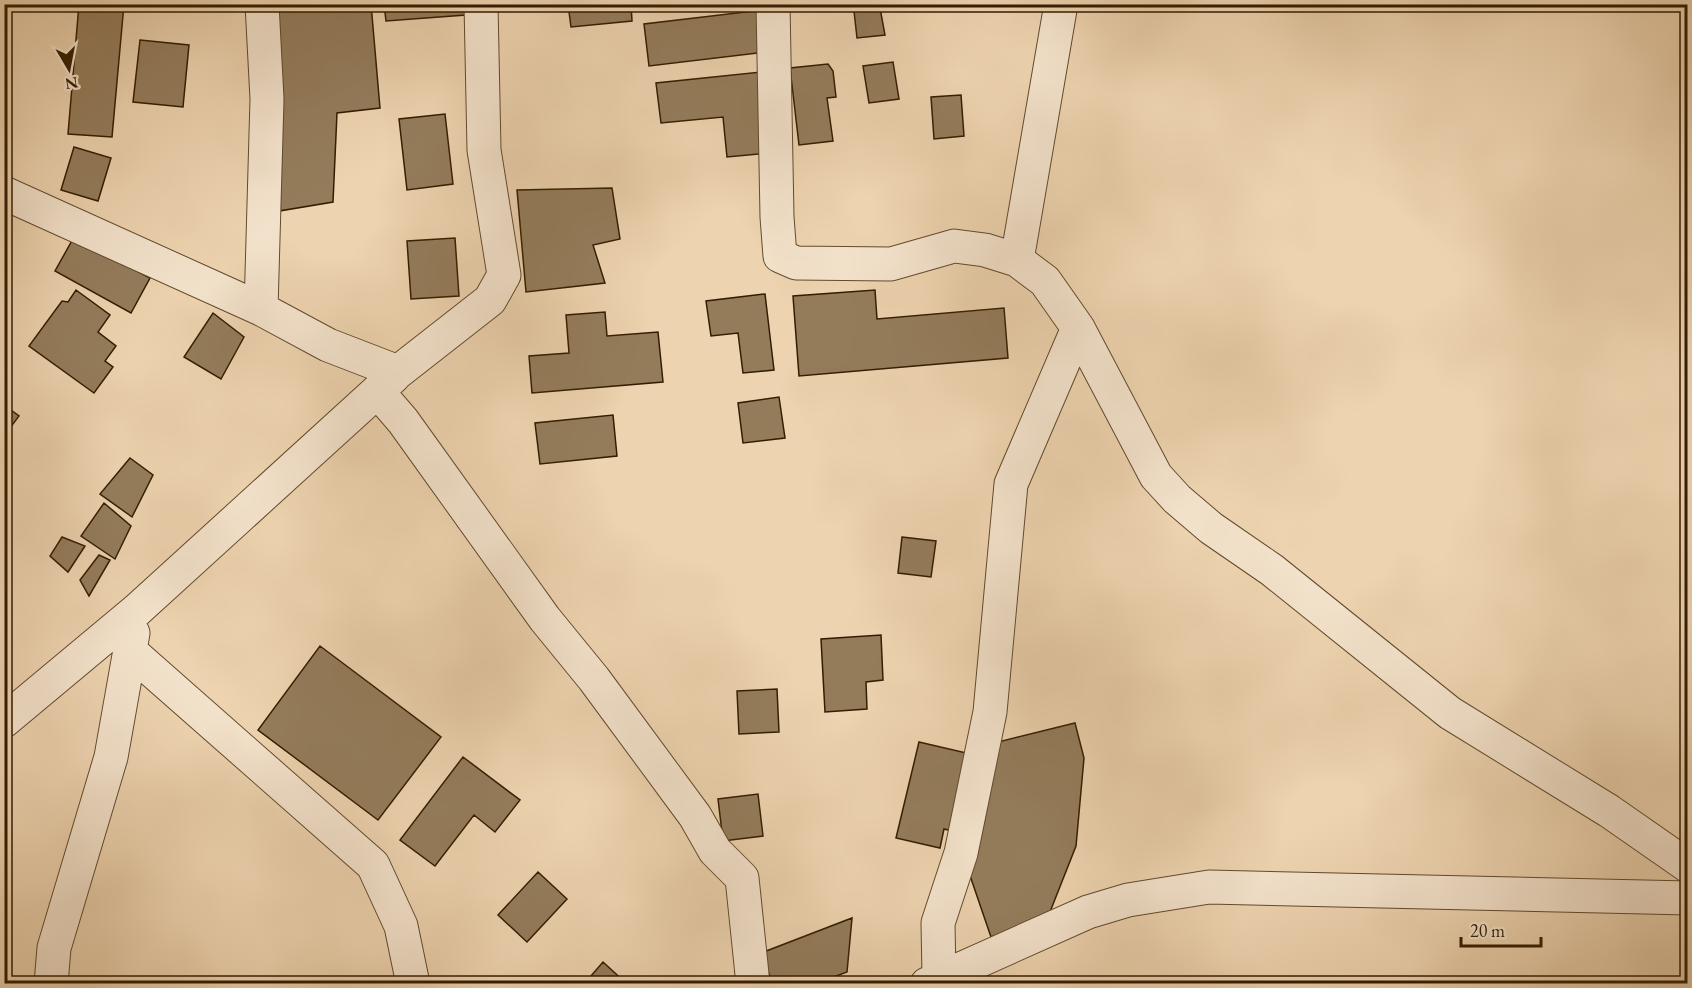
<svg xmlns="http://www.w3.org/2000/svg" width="1692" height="988" font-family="'EB Garamond',serif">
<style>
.building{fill:#947c5b;stroke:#331d01;stroke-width:1.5}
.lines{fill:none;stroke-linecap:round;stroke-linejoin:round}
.minor-casing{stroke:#624a2c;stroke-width:35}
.minor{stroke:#f3e2cb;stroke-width:33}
</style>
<rect width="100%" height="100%" fill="#edd3af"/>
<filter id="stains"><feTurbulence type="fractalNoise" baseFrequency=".00333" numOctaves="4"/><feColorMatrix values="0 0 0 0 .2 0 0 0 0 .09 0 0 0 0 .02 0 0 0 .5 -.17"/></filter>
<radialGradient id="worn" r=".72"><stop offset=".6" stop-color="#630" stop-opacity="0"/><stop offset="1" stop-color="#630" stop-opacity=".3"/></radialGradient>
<!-- building -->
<path class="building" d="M79,4H124L112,137L68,134Z
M271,4H371L380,108L337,113L333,202L279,211Z
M384,4H466V15L386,21Z
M568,4H631L632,21L571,27Z
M880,8L885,35L857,38L854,11Z
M762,10L767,52L649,66L644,24Z
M140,40L189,45L183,107L133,102Z
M893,62L899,99L869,103L863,66Z
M828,64L833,71L836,97L827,98L833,141L799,145L790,68Z
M761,72L769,153L727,157L723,117L661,123L656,83Z
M961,95L964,136L934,139L931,97Z
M445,114L453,184L407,190L399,119Z
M74,147L111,158L98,201L61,190Z
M612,188L620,239L593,245L605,283L526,292L517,190Z
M74,237L150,278L131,313L55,271Z
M455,238L459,296L411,299L407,241Z
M76,290L110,315L98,332L116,346L105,361L113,367L94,393L29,346L62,301L68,302Z
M875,290L877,319L1004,308L1008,358L799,376L793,296Z
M765,294L774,370L743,373L738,333L711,336L706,301Z
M605,312L607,336L658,332L663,382L532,393L529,356L569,353L566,315Z
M213,313L244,337L221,379L184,357Z
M779,397L785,438L743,443L738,403Z
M4,405L19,416L4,436Z
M613,415L617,456L540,464L535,423Z
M130,458L153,475L132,517L100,494Z
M104,503L131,526L115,559L81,536Z
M62,537L85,546L68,572L50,556Z
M902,537L936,541L931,577L898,573Z
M99,555L110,560L89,596L80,580Z
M881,635L883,680L866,682L867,709L825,712L821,639Z
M320,646L441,737L378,820L258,730Z
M777,689L779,732L739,734L737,691Z
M1075,723L1084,758L1076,846L1048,917L991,937L966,864L990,744Z
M919,742L975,755L956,832L944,829L940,848L896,838Z
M463,757L520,800L495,832L474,815L435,866L400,840Z
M758,794L763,836L723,841L718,799Z
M538,872L567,899L527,942L498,915Z
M852,918L847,972L815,984H773L761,953Z
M603,962L627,984H584Z"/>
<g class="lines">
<!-- minor casing -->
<g class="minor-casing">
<path id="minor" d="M773,4L777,217L780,256L796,263L891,264L954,246L985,250L1017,260L1045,281L1078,328L1156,476L1177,499L1211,528L1272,570L1450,713L1609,811L1688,866
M4,193L261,309L328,345L398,372L490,300L504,275L484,150L481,4
M1017,260L1061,4
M261,309L267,99L262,4
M378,392L403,421L545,619L594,679L695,816L715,851L742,878L753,984
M130,651L373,865L401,926L413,984
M4,721L137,610L394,376
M939,978L938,923L961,853L990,712L1011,484L1078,328
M51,984L54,948L111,757L133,633
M927,984L1088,912L1128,900L1209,887L1688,898"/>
</g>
<!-- minor -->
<use href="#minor" class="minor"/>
</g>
<!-- margin -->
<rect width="1692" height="988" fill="none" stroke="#edd3af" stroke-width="24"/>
<rect x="6" y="6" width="1680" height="976" fill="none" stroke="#331d01" stroke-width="3"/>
<rect x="12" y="12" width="1668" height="964" fill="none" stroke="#331d01" stroke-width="1.5"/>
<!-- north arrow -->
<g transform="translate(69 69) rotate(170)" stroke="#f3e2cb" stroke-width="4.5" paint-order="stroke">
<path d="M0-4.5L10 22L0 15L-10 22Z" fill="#331d01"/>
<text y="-9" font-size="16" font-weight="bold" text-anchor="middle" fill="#331d01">N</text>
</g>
<!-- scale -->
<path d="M1461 937v9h80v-9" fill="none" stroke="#331d01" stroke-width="3"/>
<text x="1470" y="937" font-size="18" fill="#331d01" stroke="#f3e2cb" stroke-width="4.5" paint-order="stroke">20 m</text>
<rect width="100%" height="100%" filter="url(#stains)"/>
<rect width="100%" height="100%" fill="url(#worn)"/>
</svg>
